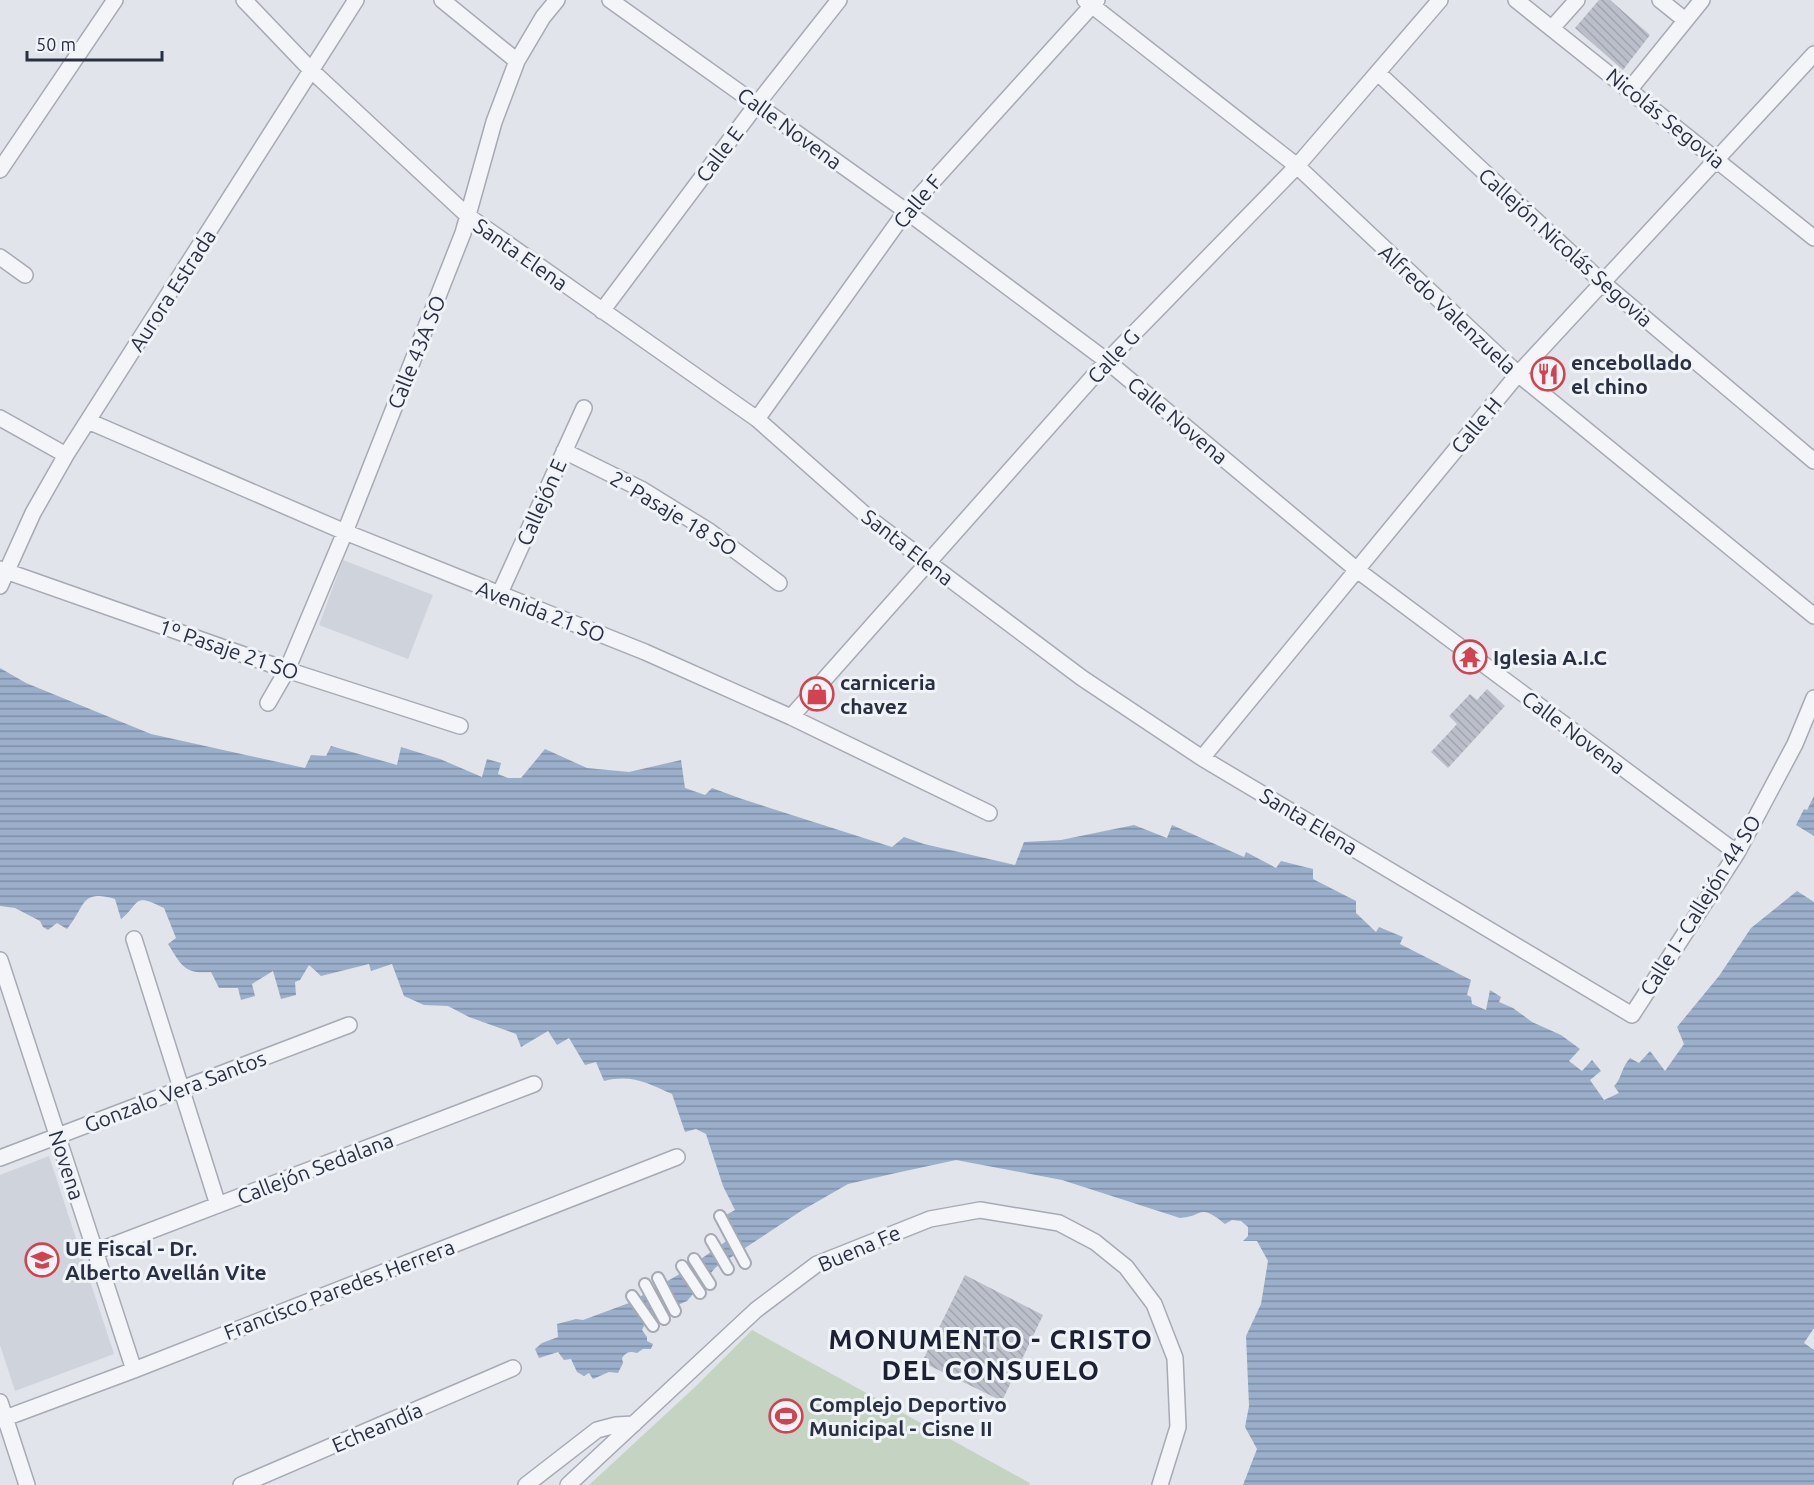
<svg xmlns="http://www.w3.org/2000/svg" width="1814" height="1485" font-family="Ubuntu,sans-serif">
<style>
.built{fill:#cfd3dc}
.green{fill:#c5d4c2}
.water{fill:url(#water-rules)}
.building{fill:url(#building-back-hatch)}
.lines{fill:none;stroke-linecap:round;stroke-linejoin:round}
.pedestrian-casing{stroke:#a6aab4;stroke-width:14}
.minor-casing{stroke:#a6aab4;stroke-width:18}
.pedestrian{stroke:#f4f5f8;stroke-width:10}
.minor{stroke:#f4f5f8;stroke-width:15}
.labels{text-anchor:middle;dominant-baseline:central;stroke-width:6;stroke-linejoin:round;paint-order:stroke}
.street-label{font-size:21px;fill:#293042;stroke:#f0f3f7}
.poi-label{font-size:21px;font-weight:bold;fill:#293042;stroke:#f0f3f7;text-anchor:start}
.district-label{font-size:27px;font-weight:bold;letter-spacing:1.5px;fill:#1b2133;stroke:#f0f3f7}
</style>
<defs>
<pattern id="water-rules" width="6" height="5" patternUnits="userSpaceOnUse" patternTransform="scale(1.5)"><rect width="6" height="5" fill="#9bafcb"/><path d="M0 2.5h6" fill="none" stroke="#7e8fa6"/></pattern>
<pattern id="building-back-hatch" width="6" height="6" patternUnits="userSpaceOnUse" patternTransform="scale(1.5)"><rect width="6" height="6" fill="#bbbfca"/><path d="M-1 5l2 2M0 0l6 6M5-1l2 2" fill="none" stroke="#a1a4af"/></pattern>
</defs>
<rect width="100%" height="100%" fill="#e1e4ea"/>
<!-- built -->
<path class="built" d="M343,560L433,595L408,659L319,625Z
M49,1156L114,1354L15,1391L0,1345V1175Z"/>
<!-- green -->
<path class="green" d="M752,1330L1030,1483L1029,1485H589L695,1387Z"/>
<!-- water -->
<path class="water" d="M0,668L26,683L151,734L305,768L311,755L326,756L331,746L397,765L401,747L440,759L482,777L487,759L501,763L498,774L508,778H521L545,749L587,768L629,772L681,760L685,788L705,795L712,788L742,799L892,847L904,837L924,844L1015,865L1024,842L1061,840L1134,825L1167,838L1172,825L1244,857L1246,852L1276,868L1281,861L1313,869V879L1356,901V913L1376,932L1379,927L1403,937L1400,944L1471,980L1467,995L1471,997L1472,1004L1486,1010L1490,990L1501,997L1499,1002L1513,1008L1532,1022L1561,1035L1580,1049L1569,1061L1582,1071L1592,1060L1601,1071L1590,1080L1604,1100L1619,1093L1614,1086C1621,1080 1621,1068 1630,1058L1639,1063L1650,1051L1665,1071L1684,1044L1677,1027L1719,976L1751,928L1797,891L1814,902V1328L1804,1343L1814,1350V1485H1243L1257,1449L1245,1427L1249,1406L1246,1336L1261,1304L1268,1261L1257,1241H1243L1248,1236V1227L1241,1221L1232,1220L1225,1224C1218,1219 1208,1209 1199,1213C1192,1216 1189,1217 1180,1218L1062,1180L956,1160L896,1173L848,1184L801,1211L716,1267L687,1301L657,1314L645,1324L642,1330L647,1337V1341L653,1344L651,1349H643L637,1353C630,1351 626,1352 622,1358L623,1363L618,1373L609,1372L593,1379L589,1373L584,1376L577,1372L571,1359L564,1360L558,1352L539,1358L535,1349L542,1343L558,1337L557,1324L576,1319L583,1320L629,1303L678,1275L728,1240L717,1220L735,1210L723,1186L706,1134L696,1129L685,1132L672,1094C647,1083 632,1074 604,1081L596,1062L585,1065L569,1038L557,1045L548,1031L521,1047L516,1034L469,1017L448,1006L424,1005L404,996L392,964L371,971L369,964L321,976L309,965L300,980L295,982L296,995L281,999L273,971L252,984L255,996L241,1000L238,988H219L211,972C184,974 182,966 168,944L176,938L164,908C132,892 141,903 121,919L115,899C80,889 86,906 67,929L57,923L48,930L43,927L40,921L15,908L0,906Z
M1814,796V836L1796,825L1804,809L1807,810Z"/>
<!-- building -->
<path class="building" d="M1599,0H1610L1650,35L1623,70L1575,28Z
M1487,689L1505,706L1448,768L1431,752L1457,724L1449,716L1470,694L1477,700Z
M965,1275L1043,1315L1002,1401L922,1362Z"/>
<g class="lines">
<!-- pedestrian casing -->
<g class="pedestrian-casing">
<path id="pedestrian" d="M720,1216L745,1263
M711,1240L728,1269
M694,1259L710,1284
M682,1266L700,1293
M658,1278L675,1311
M645,1284L664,1319
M632,1296L653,1326"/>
</g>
<!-- minor casing -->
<g class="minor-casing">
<path id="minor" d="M244,0L312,71L468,216L757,419L870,519L1082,678L1202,758L1632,1015L1737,853L1795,744L1814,698
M442,0L517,61
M610,0L906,211L1107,361L1357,570L1737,853
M1085,0L1297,166L1518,374L1814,616
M1516,0L1814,238
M1660,0L1685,20
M1552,28L1577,0
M1378,73L1603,283L1814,461
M1630,89L1702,0
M0,170L115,0
M0,257L25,275
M602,311L757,104L839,0
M0,418L66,455
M757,419L906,211L1097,0
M88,421L345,532L645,652L791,717L989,813
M564,451L641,489L709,531L779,583
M0,569L287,670L460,726
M0,586L33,513L66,455L356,0
M499,595L584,408
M268,703L287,670L345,532L463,233L494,122L517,61L543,17L557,0
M791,717L1107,361L1297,166L1440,0
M1202,758L1518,374L1814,54
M134,939L218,1205
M0,960L134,1370
M0,1158L349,1025
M95,1252L534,1084
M0,1402L27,1485
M0,1420L134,1370L677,1157
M241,1485L513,1368
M526,1485L597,1430L616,1425L634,1424
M568,1485L756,1310L817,1264L930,1219L980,1210L1059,1223L1095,1242L1126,1267L1154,1304L1175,1358L1178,1427L1160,1485"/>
</g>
<!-- pedestrian -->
<use href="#pedestrian" class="pedestrian"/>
<!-- minor -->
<use href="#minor" class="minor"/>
</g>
<!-- icons -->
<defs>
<g id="restaurant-ring" transform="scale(1.725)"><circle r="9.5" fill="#f0f3f7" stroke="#d2434f" stroke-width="1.5"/><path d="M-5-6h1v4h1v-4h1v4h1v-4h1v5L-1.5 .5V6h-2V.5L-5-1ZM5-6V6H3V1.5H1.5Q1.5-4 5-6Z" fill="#d2434f"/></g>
<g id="temple-ring" transform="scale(1.725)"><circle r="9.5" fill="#f0f3f7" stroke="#d2434f" stroke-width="1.5"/><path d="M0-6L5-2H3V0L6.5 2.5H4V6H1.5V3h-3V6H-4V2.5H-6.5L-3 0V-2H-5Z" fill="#d2434f"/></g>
<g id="shop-ring" transform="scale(1.725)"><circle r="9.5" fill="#f0f3f7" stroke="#d2434f" stroke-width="1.5"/><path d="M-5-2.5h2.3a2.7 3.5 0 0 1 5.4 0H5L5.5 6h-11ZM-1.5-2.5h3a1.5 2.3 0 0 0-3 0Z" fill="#d2434f"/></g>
<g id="school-ring" transform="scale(1.725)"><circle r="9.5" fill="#f0f3f7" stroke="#d2434f" stroke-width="1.5"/><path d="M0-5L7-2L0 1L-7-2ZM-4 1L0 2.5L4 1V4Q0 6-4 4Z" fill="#d2434f"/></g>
<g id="stadium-ring" transform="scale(1.725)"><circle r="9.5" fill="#f0f3f7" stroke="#d2434f" stroke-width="1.5"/><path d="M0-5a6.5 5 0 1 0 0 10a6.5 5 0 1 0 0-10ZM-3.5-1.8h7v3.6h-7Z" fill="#d2434f"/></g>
</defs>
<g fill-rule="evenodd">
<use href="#restaurant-ring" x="1548" y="374"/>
<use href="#temple-ring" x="1470" y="657"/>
<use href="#shop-ring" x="817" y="694"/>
<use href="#school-ring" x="42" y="1260"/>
<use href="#stadium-ring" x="786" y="1416"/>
</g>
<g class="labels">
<!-- street labels -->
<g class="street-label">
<text transform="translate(1666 118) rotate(39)">Nicolás Segovia</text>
<text transform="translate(790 128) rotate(36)">Calle Novena</text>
<text transform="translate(719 154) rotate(-53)">Calle E</text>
<text transform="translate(917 201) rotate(-50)">Calle F</text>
<text transform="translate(1566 247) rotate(42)">Callejón Nicolás Segovia</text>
<text transform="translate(521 254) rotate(35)">Santa Elena</text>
<text transform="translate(172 290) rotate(-57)">Aurora Estrada</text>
<text transform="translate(1448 309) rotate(43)">Alfredo Valenzuela</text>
<text transform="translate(416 352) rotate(-68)">Calle 43A SO</text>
<text transform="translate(1113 356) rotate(-47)">Calle G</text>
<text transform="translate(1178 420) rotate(40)">Calle Novena</text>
<text transform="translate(1476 425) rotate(-50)">Calle H</text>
<text transform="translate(541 502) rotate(-66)">Callejón E</text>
<text transform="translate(674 513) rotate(31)">2° Pasaje 18 SO</text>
<text transform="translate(908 547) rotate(38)">Santa Elena</text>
<text transform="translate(541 611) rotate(21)">Avenida 21 SO</text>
<text transform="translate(229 649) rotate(19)">1º Pasaje 21 SO</text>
<text transform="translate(1574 732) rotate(37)">Calle Novena</text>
<text transform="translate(1309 821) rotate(31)">Santa Elena</text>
<text transform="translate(1700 905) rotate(-58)">Calle I - Callejón 44 SO</text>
<text transform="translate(175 1091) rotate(-21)">Gonzalo Vera Santos</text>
<text transform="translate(67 1165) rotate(72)">Novena</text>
<text transform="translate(315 1168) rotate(-21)">Callejón Sedalana</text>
<text transform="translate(859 1248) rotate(-23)">Buena Fe</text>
<text transform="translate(339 1289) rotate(-21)">Francisco Paredes Herrera</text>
<text transform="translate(377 1427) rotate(-23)">Echeandía</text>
</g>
<!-- poi labels -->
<g class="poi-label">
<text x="1571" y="362">encebollado<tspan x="1571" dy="24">el chino</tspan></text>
<text x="1493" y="657">Iglesia A.I.C</text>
<text x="840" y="682">carniceria<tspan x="840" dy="24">chavez</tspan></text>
<text x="65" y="1248">UE Fiscal - Dr.<tspan x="65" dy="24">Alberto Avellán Vite</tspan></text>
<text x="809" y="1404">Complejo Deportivo<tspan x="809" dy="24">Municipal - Cisne II</tspan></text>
</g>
<!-- district labels -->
<g class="district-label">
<text x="991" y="1339">MONUMENTO - CRISTO<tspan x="991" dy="31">DEL CONSUELO</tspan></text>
</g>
</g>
<!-- scale -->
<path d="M27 51v9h135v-9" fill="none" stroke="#293042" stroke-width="3"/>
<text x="36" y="51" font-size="18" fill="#293042" stroke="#f0f3f7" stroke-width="4.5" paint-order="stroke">50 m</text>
</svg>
